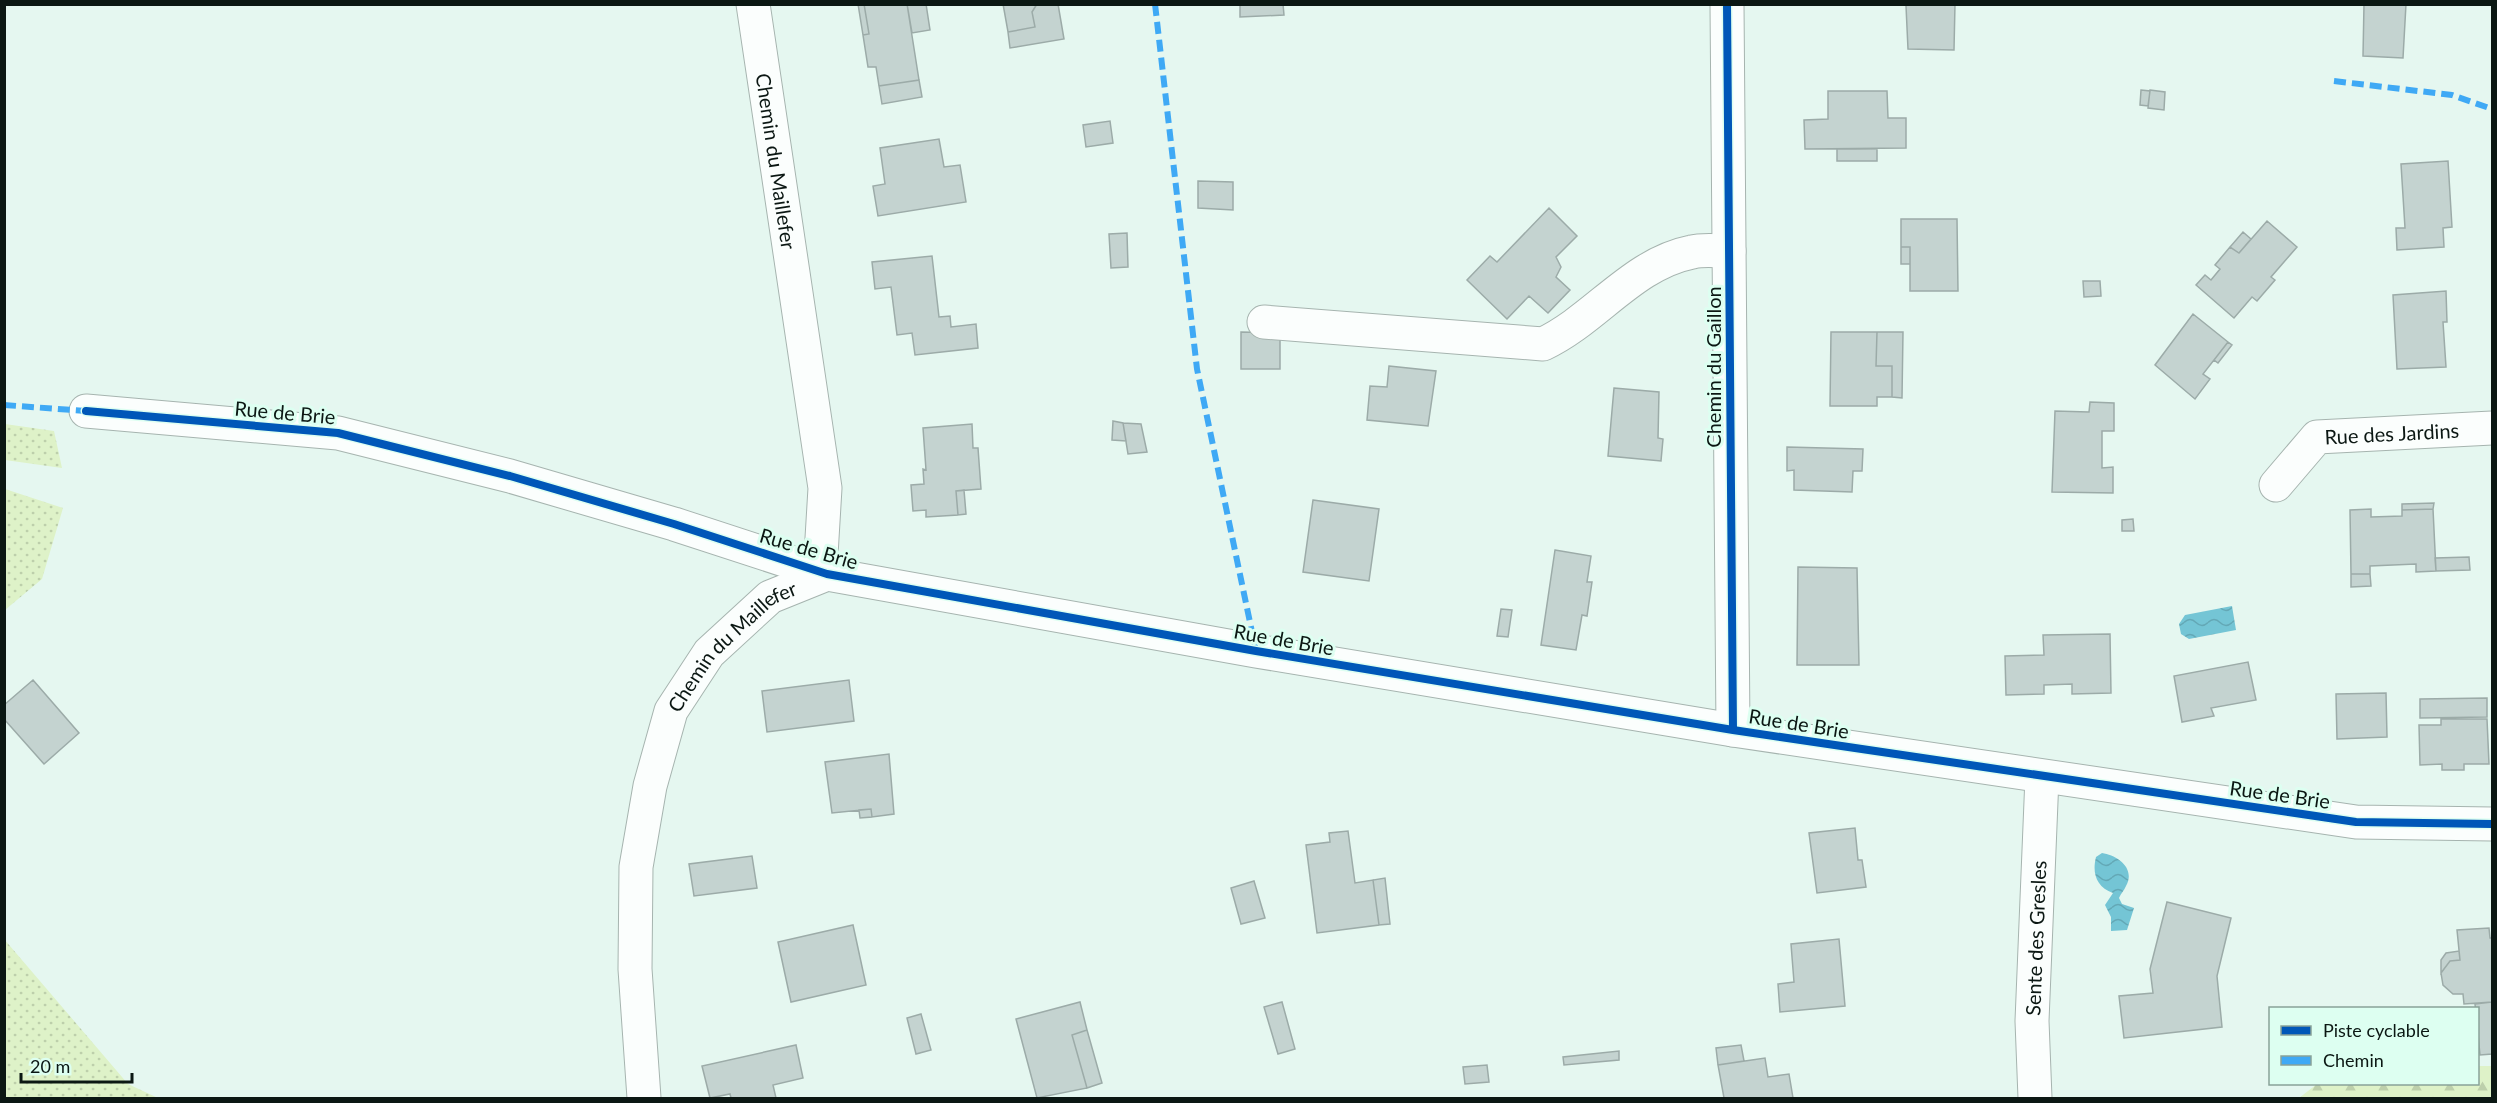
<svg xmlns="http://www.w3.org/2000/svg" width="2497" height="1103" font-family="Lato,sans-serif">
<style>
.green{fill:url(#green-dots)}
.forest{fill:url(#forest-firs)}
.water{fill:url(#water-waves)}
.building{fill:#c4d3d0;stroke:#9caba8;stroke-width:1.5}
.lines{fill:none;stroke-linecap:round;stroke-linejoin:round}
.minor-casing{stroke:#a6b4af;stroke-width:35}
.minor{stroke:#fbfefd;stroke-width:33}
.quiet{stroke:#3fa9f5;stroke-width:6;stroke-dasharray:12 6;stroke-linecap:butt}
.cycleway-casing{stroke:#ddfff1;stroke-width:11}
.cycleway{stroke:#0057b8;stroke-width:8}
.labels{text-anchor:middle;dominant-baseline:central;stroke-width:6;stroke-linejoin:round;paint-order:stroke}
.street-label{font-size:20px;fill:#0b1713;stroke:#ddfff1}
</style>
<defs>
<pattern id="green-dots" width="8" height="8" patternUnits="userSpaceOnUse" patternTransform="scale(1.5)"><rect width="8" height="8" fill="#def2c8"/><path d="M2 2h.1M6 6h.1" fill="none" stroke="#bdcfab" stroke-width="1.8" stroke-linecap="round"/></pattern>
<pattern id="forest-firs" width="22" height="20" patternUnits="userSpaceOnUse" patternTransform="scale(1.5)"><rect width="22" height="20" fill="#def2c8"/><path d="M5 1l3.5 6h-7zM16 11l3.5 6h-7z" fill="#bdcfab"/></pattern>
<pattern id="water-waves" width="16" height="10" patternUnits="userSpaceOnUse" patternTransform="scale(1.5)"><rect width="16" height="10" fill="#74c5d5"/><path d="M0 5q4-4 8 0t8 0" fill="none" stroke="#63a8b6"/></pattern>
</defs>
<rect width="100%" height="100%" fill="#e5f7f0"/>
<!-- green -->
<path class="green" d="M5,424L54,431L62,468L5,460Z
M5,489L63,508L42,579L5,610Z
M4,939L128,1084L158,1098H5Z"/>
<!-- forest -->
<path class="forest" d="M2478,1066H2492V1098H2299L2317,1084H2478Z"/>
<!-- water -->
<path class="water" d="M2232,606L2236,630L2189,639L2181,634L2179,624L2185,615Z
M2102,853C2117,855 2136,868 2126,886C2124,891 2121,893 2119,898L2122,904L2134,908L2127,930L2111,931V917L2105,905L2113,893C2096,887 2092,873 2096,857Z"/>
<!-- building -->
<path class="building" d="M858,4H864L869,34L863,35Z
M864,4H907L919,80L879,86L876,67H868L863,35L869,34Z
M907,4H926L930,30L912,33Z
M1003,4H1037L1032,12L1035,27L1008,32Z
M1037,4H1058L1064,39L1010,48L1008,32L1035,27L1032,12Z
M1240,4H1283L1284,15L1240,17Z
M1909,4H1955L1954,50L1908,49L1906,6Z
M2364,4H2406L2403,58L2363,56Z
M919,80L922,97L882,104L879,86Z
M2141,90L2150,91L2148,106L2140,105Z
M2150,90L2165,92L2164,110L2148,108Z
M1828,91H1887L1888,118H1906V148L1805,149L1804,120L1828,119Z
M1110,121L1113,143L1086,147L1083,125Z
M939,139L944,167L960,165L966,202L878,216L873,186L885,184L880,148Z
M1837,149H1877V161H1837Z
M2448,161L2452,227L2443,228L2444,247L2397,250L2396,228H2405L2401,164Z
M1198,181L1233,182V210L1198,208Z
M1549,208L1577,236L1556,257L1561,267L1556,277L1570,290L1548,313L1529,296L1507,319L1467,280L1490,256L1497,262Z
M1901,219H1957L1958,291H1910V247H1901Z
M2267,221L2297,247L2271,277L2275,280L2257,301L2252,297L2234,318L2196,285L2205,275L2211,280L2220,269L2215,265L2230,247L2239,253Z
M2243,232L2251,239L2239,253L2230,247Z
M1127,233L1128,267L1111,268L1109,234Z
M1901,247H1910V264H1901Z
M932,256L939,317L950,316L951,327L976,324L978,348L915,355L912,333L897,335L891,287L875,289L872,262Z
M2083,281H2100L2101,296L2084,297Z
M2446,291L2447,322H2443L2446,367L2397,369L2393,295Z
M2193,314L2228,342L2203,374L2210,379L2195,399L2155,365Z
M1241,332L1280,333V369H1241Z
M1831,332H1877L1876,366H1892V397H1877V406H1830Z
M1877,332H1903L1902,398L1892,397V366H1876Z
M2228,342L2232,345L2218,363L2214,360Z
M1389,366L1436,371L1428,426L1367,420L1370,386L1387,387Z
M1614,388L1659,392L1658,438L1663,439L1661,461L1608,456Z
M2090,402L2114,403V431H2102V468L2113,467V493L2052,492L2055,411L2089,412Z
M1113,421L1123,423L1126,441L1112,440Z
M1123,423L1141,424L1147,452L1128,454Z
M972,424L973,448H978L981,489L956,491L958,515L926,517V510L913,511L911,485L924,484L923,469L926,470L923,428Z
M1787,447L1863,449L1862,471H1853L1852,492L1794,490V470L1787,471Z
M964,490L966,514L958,515L956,491Z
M1313,500L1379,509L1369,581L1303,572Z
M2434,503L2433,509L2402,510V504Z
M2371,509V517L2402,516V510L2433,509L2436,571L2416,572V564L2370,566V574H2351L2350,510Z
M2133,519L2134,531H2122V520Z
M1555,550L1591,556L1587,582H1592L1587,616L1582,615L1576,650L1541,645Z
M2469,557L2470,570L2436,571L2435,558Z
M1798,567L1857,568L1859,665H1797Z
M2351,574H2370L2371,586L2351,587Z
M1501,609L1512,610L1508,637L1497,636Z
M2110,634L2111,693L2072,694V684L2044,685V694L2006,695L2005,656L2044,655L2043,635Z
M2248,662L2256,700L2211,708L2214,716L2182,722L2174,676Z
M33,680L79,733L44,764L4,719V705Z
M849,680L854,721L767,732L762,691Z
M2386,693L2387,737L2337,739L2336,694Z
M2487,698V717L2420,718V699Z
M2441,719H2487L2489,764H2464V770H2442V764L2420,765L2419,725H2441Z
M889,754L894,814L872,817L871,809L832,813L825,762Z
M871,809L872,817L860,818L859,810Z
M1855,828L1858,860H1862L1866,887L1817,893L1809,833Z
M1348,831L1355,883L1373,880L1379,925L1317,933L1306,845L1330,842L1329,833Z
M752,856L757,888L694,896L689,864Z
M1385,878L1390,924L1379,925L1373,880Z
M1254,881L1265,918L1241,924L1231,888Z
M2167,902L2231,918L2217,976L2222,1027L2124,1038L2119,996L2153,993L2150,969Z
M853,925L866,985L791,1002L778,942Z
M2489,928L2490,938H2492V1002L2464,1004L2463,994H2453L2443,985L2441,973L2450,961L2460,960L2457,930Z
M1839,939L1845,1006L1780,1012L1778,984L1794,982L1791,944Z
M2459,951L2460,960L2450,961L2441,973V960L2446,953Z
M1080,1002L1087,1030L1072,1035L1087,1088L1037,1098L1016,1019Z
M1282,1002L1295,1049L1278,1054L1264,1007Z
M2492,1002V1054L2480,1055L2475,1004Z
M921,1014L931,1050L916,1054L907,1018Z
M1087,1030L1102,1083L1087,1088L1072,1035Z
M796,1045L803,1078L773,1085L776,1098H731L730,1094L710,1098L702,1066Z
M1741,1045L1744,1061L1718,1065L1716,1048Z
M1619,1051V1060L1564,1065L1563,1057Z
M1765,1058L1768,1077L1789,1074L1793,1098H1724L1718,1065Z
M1487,1065L1489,1082L1465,1084L1463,1067Z"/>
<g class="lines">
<!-- minor casing -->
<g class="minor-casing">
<g id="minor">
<path id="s1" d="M753,4L825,488L821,555L827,574"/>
<path d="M1727,4L1733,730"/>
<path d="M1264,322L1543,344C1596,319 1632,264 1692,252C1703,249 1717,251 1729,251"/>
<path d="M86,411L338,433L510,476L674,524L827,574L1256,651L1733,730L2356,822L2492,824"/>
<path id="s2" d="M2276,485L2317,437L2492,428"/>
<path id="s3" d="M644,1098L635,969L636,867L650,786L671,711L709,653L770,597L827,574"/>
<path id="s4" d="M2035,1098L2032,1021L2042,777"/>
</g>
</g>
<!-- minor -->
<use href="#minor" class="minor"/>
<!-- quiet -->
<path class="quiet" d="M1155,4L1197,369L1256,651
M2334,81L2452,95L2492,109
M4,405L86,411"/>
<!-- cycleway casing -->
<g class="cycleway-casing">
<path id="cycleway" d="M1727,4L1733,730
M86,411L338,433L510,476L674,524L827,574L1256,651L1733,730L2356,822L2492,824"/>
</g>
<!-- cycleway -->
<use href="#cycleway" class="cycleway"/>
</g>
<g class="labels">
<!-- street labels -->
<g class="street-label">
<text stroke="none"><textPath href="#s1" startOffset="159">Chemin du Maillefer</textPath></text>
<text transform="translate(1713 367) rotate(-90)">Chemin du Gaillon</text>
<text transform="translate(285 412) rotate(5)">Rue de Brie</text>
<text stroke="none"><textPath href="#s2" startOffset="138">Rue des Jardins</textPath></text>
<text transform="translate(809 548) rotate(16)">Rue de Brie</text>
<text transform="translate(1284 639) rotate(10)">Rue de Brie</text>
<text stroke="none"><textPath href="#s3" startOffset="482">Chemin du Maillefer</textPath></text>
<text transform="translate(1799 723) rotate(9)">Rue de Brie</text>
<text transform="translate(2280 794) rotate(8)">Rue de Brie</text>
<text stroke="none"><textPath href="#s4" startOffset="160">Sente des Gresles</textPath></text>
</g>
</g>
<!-- border -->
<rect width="2497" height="1103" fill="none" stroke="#0b1713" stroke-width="12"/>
<!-- legend -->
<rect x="2269" y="1007" width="210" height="78" fill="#ddfff1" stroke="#89a298" stroke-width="1.5"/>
<rect x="2281" y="1026" width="30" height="9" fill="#0057b8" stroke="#89a298" stroke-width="1.5"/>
<text x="2323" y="1037" font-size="18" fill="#0b1713">Piste cyclable</text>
<rect x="2281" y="1056" width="30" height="9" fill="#3fa9f5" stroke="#89a298" stroke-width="1.5"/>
<text x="2323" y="1067" font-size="18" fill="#0b1713">Chemin</text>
<!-- scale -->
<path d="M21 1073v9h111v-9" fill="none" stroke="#0b1713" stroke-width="3"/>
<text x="30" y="1073" font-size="18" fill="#0b1713" stroke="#ddfff1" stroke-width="4.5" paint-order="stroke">20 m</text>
</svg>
